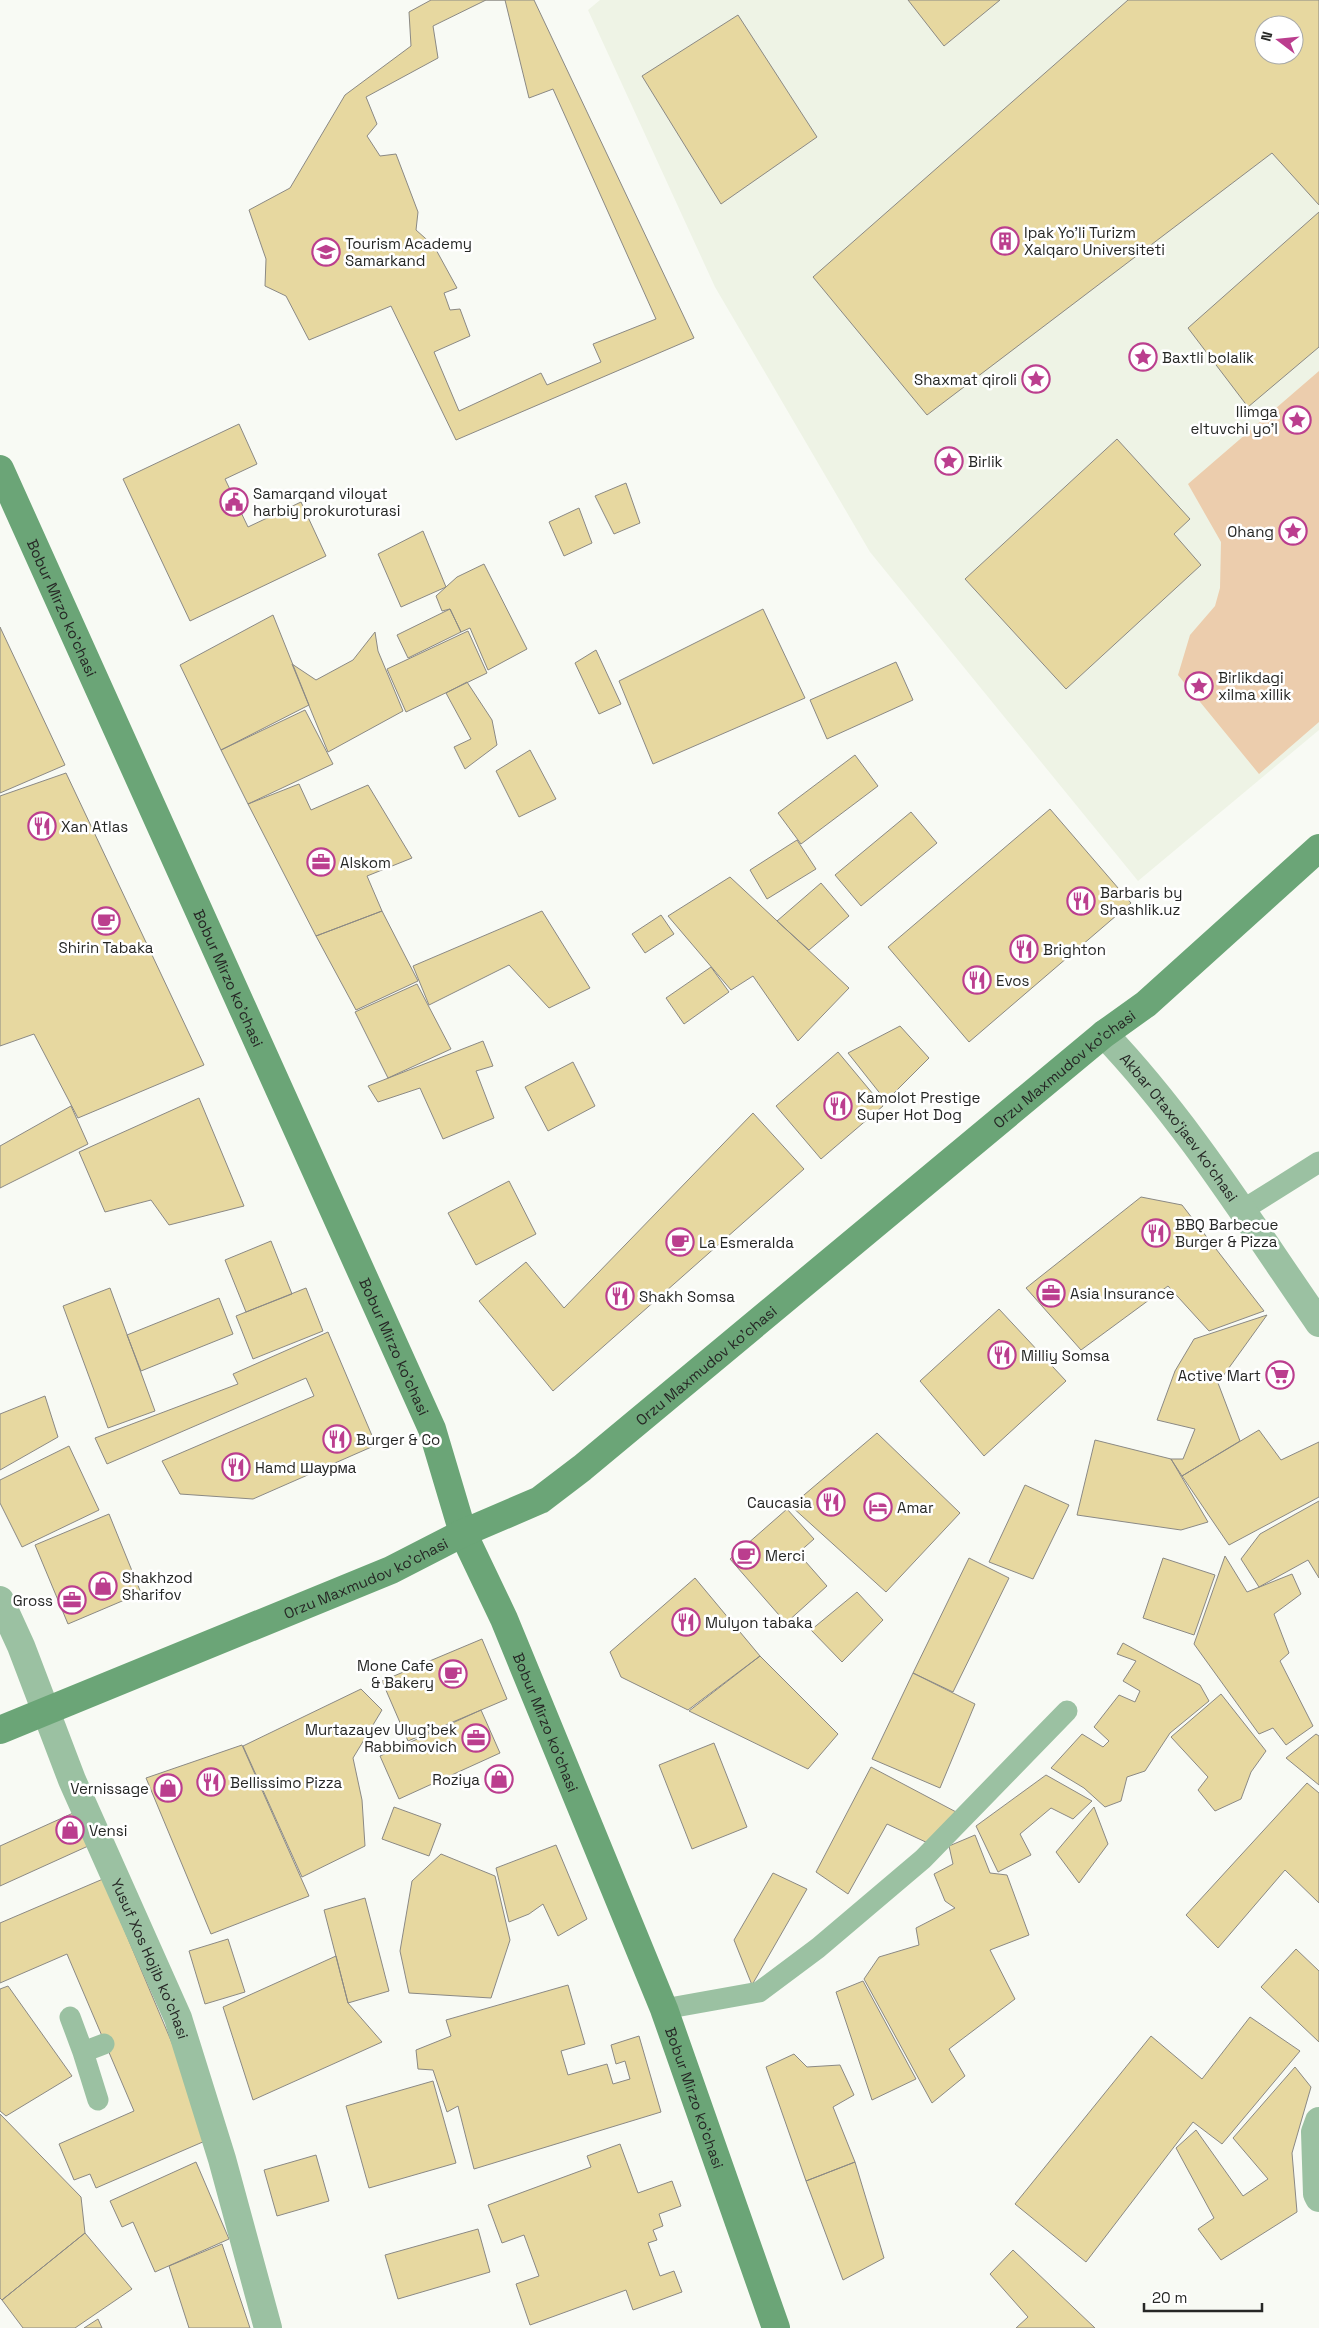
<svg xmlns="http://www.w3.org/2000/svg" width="1319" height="2328" font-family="'Space Grotesk',sans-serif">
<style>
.built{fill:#eef3e5;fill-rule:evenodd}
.green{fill:#eccdad}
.building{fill:#e7d8a0;stroke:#8b8984;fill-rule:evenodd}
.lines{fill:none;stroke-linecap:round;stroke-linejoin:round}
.service{stroke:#9bc1a2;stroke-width:21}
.minor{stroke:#9bc1a2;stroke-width:28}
.tertiary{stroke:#9bc1a2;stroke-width:28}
.secondary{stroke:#6ba577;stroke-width:28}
.labels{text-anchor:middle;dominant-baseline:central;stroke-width:5;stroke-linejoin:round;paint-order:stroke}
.poi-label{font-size:15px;fill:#262725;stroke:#fff;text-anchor:start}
.street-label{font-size:15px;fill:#262725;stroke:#fff}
</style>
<rect width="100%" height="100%" fill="#f8faf4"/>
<!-- built -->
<path class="built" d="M600,0H1319V730L1138,881L870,552L715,287L588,10ZM1264,25H1294V55H1264Z"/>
<!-- green -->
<path class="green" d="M1319,371V722L1259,774L1178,675L1190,635L1215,606L1220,588L1221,542L1188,484Z"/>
<!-- building -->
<path class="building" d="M431,0H534L694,338L456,440L391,306L309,340L286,296L265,286L266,259L249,210L290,188L345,95L411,46L409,12Z
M486,0H505L529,98L553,89L656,319L593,344L601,362L547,385L541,373L459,411L434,352L470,336L460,309L450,310L444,293L457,288L434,246L416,230L418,212L396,154L380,156L367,136L377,124L366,97L438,58L433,26Z
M908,0H1000L944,46Z
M1128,0H1319V205L1272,153L927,415L813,277ZM1264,25H1294V55H1264Z
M738,15L817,137L721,204L642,76Z
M1319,212V347L1248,407L1188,328Z
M239,424L257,464L225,479L248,527L301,502L326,556L190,621L123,479Z
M1117,439L1190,519L1174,534L1201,565L1066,689L965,579Z
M626,483L640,523L614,534L595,496Z
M579,508L592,543L564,556L549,522Z
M423,531L446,587L401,607L378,554Z
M484,564L527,649L488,670L470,628L461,632L450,609L442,611L436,596L457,577Z
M450,609L461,632L408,658L397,635Z
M763,609L805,698L653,764L619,681Z
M273,615L309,705L221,750L180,665Z
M0,627L65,765L0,793Z
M468,631L487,673L406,712L387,669Z
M375,632L378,651L403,711L328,752L292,664L316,680L353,660Z
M596,650L621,704L599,714L575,663Z
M896,662L913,700L827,739L810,700Z
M467,682L492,720L497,745L465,769L454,747L471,739L446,693Z
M305,710L333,764L248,804L221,750Z
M530,750L556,799L519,817L496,771Z
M855,755L878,786L801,844L778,813Z
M66,773L204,1065L78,1118L34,1034L0,1046V796Z
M299,784L311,810L368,785L412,858L367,876L382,911L316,936L248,804Z
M1050,809L1131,903L969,1042L888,947Z
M911,812L937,843L861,906L835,875Z
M797,840L816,869L767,899L750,870Z
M730,877L849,988L798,1041L753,976L731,990L668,916Z
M821,883L849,916L809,950L777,921Z
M382,911L418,981L356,1010L316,936Z
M542,911L590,988L549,1008L509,965L429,1005L413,966Z
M661,915L674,934L645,953L632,934Z
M711,967L729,992L684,1024L666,998Z
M417,984L451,1049L388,1078L355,1012Z
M900,1026L929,1058L886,1101L848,1053Z
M483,1041L493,1066L476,1071L494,1118L443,1139L420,1088L378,1102L368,1086Z
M838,1052L883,1106L821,1159L776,1106Z
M573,1062L595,1106L548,1131L525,1087Z
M199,1098L244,1206L169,1225L151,1200L105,1212L79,1152Z
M71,1106L88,1144L0,1188V1146Z
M753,1113L804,1169L553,1391L479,1301L526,1262L564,1308Z
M509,1181L536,1234L476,1265L448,1213Z
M1141,1197L1182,1205L1264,1311L1209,1331L1168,1286L1081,1350L1026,1288Z
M271,1241L292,1294L246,1312L225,1260Z
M110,1288L155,1411L108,1428L63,1306Z
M306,1288L323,1331L253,1359L236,1316Z
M219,1298L233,1334L141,1371L127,1335Z
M999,1309L1066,1381L984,1456L920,1381Z
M1267,1315L1218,1383L1240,1441L1182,1476L1171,1459H1183L1195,1429L1157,1420L1175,1371L1194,1339Z
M328,1332L376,1445L253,1499L180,1494L162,1461L314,1396L306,1378L107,1464L95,1438L238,1384L233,1374Z
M45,1396L58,1437L0,1470V1414Z
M1259,1430L1281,1460L1319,1442V1497L1229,1545L1182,1476Z
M877,1433L960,1513L886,1592L791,1506Z
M1095,1440L1171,1459L1208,1522L1181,1530L1077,1515Z
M69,1446L99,1510L22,1547L0,1503V1480Z
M1025,1485L1069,1505L1033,1579L989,1562Z
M1319,1501V1578L1308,1560L1259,1587L1241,1559L1260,1534Z
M787,1509L814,1539L798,1553L827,1586L786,1623L730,1559Z
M109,1514L141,1593L68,1624L35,1545Z
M1225,1556L1247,1592L1292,1574L1301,1594L1274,1614L1289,1653L1280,1661L1313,1726L1286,1745L1273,1728L1259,1734L1194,1644Z
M969,1558L1009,1578L953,1692L913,1673Z
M1163,1558L1215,1575L1194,1635L1143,1618Z
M695,1578L760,1656L688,1710L621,1677L610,1652Z
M857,1592L883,1620L842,1662L811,1630Z
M482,1639L507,1699L408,1741L382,1681Z
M1123,1643L1200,1685L1209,1701L1170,1733L1145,1771L1127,1777L1121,1801L1105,1807L1084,1788L1051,1768L1082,1734L1103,1747L1109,1741L1094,1727L1119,1695L1135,1702L1140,1691L1123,1681L1136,1661L1117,1654Z
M760,1656L838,1734L808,1769L689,1711Z
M913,1673L975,1704L940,1788L872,1759Z
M361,1689L382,1710L353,1758L362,1800L365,1846L302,1877L243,1746Z
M1221,1694L1266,1751L1251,1772L1241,1799L1215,1811L1198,1790L1208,1777L1171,1737Z
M481,1710L500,1753L399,1799L380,1756Z
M1316,1734L1319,1736V1785L1286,1758Z
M714,1743L747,1827L692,1849L659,1765Z
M242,1745L309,1896L211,1934L146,1778Z
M871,1767L958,1813L930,1844L887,1824L848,1894L816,1872Z
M1046,1775L1092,1801L1073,1819L1051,1808L1020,1834L1031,1855L998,1872L976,1826Z
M1307,1783L1319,1793V1903L1285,1870L1218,1948L1186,1915Z
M394,1807L441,1824L429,1856L382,1839Z
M1094,1807L1108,1844L1079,1883L1056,1852Z
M82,1809L97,1842L0,1886V1846Z
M975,1835L990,1873L1007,1875L1029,1935L990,1950L1015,1999L949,2049L965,2076L932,2103L864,1979L879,1957L919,1945L916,1928L955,1908L945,1901L934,1874L953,1864L949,1846Z
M556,1845L587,1919L558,1936L543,1904L529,1914L509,1922L496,1868Z
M441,1854L495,1876L510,1940L491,1998L409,1993L400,1951L412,1881Z
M773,1873L807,1889L752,1985L734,1940Z
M103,1879L212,2138L96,2188L90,2174L74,2180L59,2144L134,2111L67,1954L0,1983V1923Z
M365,1898L389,1991L348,2003L324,1910Z
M228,1939L245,1992L205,2004L189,1951Z
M1296,1949L1319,1971V2042L1261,1987Z
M336,1956L348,2003L382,2042L253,2100L223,2007Z
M863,1981L916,2079L872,2100L836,1992Z
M568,1985L585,2044L561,2051L568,2075L607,2064L613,2084L630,2079L625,2061L616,2064L611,2045L639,2036L661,2112L474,2169L458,2106L447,2112L433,2070L418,2069L416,2050L451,2036L446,2020Z
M8,1986L72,2076L6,2116L0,2111V1989Z
M1250,2017L1300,2051L1222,2144L1193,2122L1086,2262L1015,2204L1151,2036L1202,2079Z
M794,2054L807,2067L840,2065L854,2095L833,2107L855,2162L806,2181L766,2067Z
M1295,2067L1311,2087L1292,2153L1297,2212L1221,2260L1198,2229L1214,2218L1176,2148L1196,2130L1243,2196L1268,2179L1233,2138Z
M433,2081L456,2163L369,2188L346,2106Z
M0,2114L81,2197L85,2233L2,2300L0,2298Z
M620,2144L638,2193L672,2181L681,2206L659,2214L663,2226L653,2230L657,2240L648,2243L660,2276L674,2271L682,2292L633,2310L626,2290L530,2325L516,2284L539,2276L524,2235L502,2243L488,2205L591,2167L587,2156Z
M316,2155L329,2201L277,2216L264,2170Z
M196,2162L229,2239L155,2272L133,2222L122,2227L110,2201Z
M855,2162L884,2258L843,2280L806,2181Z
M478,2229L490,2272L398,2299L385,2255Z
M85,2233L132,2289L75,2328H23L2,2300Z
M222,2244L250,2328H189L169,2266Z
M1013,2250L1095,2328H1016L1028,2317L990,2274Z
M98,2319L102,2328H84Z"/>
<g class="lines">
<!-- service -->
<path class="service" d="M1241,1211L1319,1162
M664,2009L759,1992L818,1948L923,1859L1067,1711
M70,2017L83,2052
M98,2100L83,2052L104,2044"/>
<!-- minor -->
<g class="minor">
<path id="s1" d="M0,1600L21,1646L72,1780L178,2018L222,2159L268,2328"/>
<path d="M1319,2121L1315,2132L1317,2194L1319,2198"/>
</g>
<!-- tertiary -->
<path class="tertiary" id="s2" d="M1104,1034C1187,1121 1251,1225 1319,1323"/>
<!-- secondary -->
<g class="secondary">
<path id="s3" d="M0,469L432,1429L463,1533L504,1619L664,2009L776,2328"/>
<path id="s4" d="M0,1730L391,1570L463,1533L540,1500L582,1468L1104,1034L1146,1004L1319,848"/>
</g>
</g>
<!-- icons -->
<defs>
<g id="building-ring" transform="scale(1.4375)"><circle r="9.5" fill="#fff" stroke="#bb3e8e" stroke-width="1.5"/><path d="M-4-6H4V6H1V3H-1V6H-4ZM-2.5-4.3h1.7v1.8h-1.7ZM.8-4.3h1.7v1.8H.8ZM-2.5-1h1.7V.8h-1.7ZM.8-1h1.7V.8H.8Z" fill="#bb3e8e"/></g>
<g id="university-ring" transform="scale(1.4375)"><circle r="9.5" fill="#fff" stroke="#bb3e8e" stroke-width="1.5"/><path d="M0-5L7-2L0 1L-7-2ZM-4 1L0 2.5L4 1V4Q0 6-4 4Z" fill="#bb3e8e"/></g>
<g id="sight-ring" transform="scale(1.4375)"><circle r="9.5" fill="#fff" stroke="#bb3e8e" stroke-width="1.5"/><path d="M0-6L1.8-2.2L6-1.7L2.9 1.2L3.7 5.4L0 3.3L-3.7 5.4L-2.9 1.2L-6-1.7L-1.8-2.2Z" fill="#bb3e8e"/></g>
<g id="civic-ring" transform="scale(1.4375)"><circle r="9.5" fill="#fff" stroke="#bb3e8e" stroke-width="1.5"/><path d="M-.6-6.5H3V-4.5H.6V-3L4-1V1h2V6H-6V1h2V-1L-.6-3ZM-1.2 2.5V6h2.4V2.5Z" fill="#bb3e8e"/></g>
<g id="restaurant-ring" transform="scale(1.4375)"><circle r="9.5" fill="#fff" stroke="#bb3e8e" stroke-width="1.5"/><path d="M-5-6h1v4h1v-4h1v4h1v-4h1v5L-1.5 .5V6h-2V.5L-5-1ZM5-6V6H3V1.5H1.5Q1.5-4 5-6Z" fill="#bb3e8e"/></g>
<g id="office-ring" transform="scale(1.4375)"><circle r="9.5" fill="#fff" stroke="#bb3e8e" stroke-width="1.5"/><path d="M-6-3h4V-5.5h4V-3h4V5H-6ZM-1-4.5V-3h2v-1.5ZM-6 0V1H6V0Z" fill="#bb3e8e"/></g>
<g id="cafe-ring" transform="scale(1.4375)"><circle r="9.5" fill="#fff" stroke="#bb3e8e" stroke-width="1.5"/><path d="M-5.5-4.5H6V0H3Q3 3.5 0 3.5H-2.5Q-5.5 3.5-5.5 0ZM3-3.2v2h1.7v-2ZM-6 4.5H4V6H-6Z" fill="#bb3e8e"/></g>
<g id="supermarket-ring" transform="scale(1.4375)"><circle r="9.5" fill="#fff" stroke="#bb3e8e" stroke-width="1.5"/><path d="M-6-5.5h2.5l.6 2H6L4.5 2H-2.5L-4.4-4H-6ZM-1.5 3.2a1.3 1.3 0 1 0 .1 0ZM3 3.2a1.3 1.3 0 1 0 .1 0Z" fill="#bb3e8e"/></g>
<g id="hotel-ring" transform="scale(1.4375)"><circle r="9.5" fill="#fff" stroke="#bb3e8e" stroke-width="1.5"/><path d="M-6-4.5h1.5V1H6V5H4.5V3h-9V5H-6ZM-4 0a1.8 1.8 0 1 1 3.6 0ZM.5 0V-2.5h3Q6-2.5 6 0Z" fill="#bb3e8e"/></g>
<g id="shop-ring" transform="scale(1.4375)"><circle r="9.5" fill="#fff" stroke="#bb3e8e" stroke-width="1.5"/><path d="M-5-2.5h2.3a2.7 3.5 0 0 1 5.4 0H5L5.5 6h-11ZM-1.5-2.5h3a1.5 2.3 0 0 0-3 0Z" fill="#bb3e8e"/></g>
</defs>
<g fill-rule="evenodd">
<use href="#building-ring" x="1005" y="241"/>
<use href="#university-ring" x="326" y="252"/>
<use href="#sight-ring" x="1143" y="357"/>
<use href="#sight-ring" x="1036" y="379"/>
<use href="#sight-ring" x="1297" y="420"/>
<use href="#sight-ring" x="949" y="461"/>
<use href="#civic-ring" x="234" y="502"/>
<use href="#sight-ring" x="1293" y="531"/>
<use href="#sight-ring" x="1199" y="686"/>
<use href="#restaurant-ring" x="42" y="826"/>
<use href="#office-ring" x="321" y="862"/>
<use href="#restaurant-ring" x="1081" y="901"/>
<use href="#cafe-ring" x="106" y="921"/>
<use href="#restaurant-ring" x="1024" y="949"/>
<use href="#restaurant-ring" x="977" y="980"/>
<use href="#restaurant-ring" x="838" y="1106"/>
<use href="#restaurant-ring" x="1156" y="1233"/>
<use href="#cafe-ring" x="680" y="1242"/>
<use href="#office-ring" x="1051" y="1293"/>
<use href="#restaurant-ring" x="620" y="1296"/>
<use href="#restaurant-ring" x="1002" y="1355"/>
<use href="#supermarket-ring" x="1280" y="1375"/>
<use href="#restaurant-ring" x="337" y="1439"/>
<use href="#restaurant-ring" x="236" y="1467"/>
<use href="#restaurant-ring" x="831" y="1502"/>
<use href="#hotel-ring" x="878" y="1507"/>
<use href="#cafe-ring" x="746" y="1555"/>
<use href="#shop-ring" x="103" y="1586"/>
<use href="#office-ring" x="72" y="1600"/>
<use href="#restaurant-ring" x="686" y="1622"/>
<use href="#cafe-ring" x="453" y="1674"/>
<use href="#office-ring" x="476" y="1738"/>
<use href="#shop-ring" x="499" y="1779"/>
<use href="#restaurant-ring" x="211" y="1782"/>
<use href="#shop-ring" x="168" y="1788"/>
<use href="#shop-ring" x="70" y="1830"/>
</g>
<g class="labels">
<!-- poi labels -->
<g class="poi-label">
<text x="1024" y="232">Ipak Yo'li Turizm<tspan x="1024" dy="17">Xalqaro Universiteti</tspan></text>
<text x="345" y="243">Tourism Academy<tspan x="345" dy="17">Samarkand</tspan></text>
<text x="1162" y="357">Baxtli bolalik</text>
<text x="1017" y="379" text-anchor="end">Shaxmat qiroli</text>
<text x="1278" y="411" text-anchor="end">Ilimga<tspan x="1278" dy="17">eltuvchi yo'l</tspan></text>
<text x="968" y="461">Birlik</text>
<text x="253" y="493">Samarqand viloyat<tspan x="253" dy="17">harbiy prokuroturasi</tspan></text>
<text x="1274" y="531" text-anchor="end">Ohang</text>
<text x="1218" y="677">Birlikdagi<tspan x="1218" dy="17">xilma xillik</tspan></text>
<text x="61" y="826">Xan Atlas</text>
<text x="340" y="862">Alskom</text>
<text x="1100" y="892">Barbaris by<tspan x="1100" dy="17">Shashlik.uz</tspan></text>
<text x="106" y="947" text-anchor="middle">Shirin Tabaka</text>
<text x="1043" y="949">Brighton</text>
<text x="996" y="980">Evos</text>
<text x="857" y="1097">Kamolot Prestige<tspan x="857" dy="17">Super Hot Dog</tspan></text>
<text x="1175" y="1224">BBQ Barbecue<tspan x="1175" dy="17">Burger &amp; Pizza</tspan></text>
<text x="699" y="1242">La Esmeralda</text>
<text x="1070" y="1293">Asia Insurance</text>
<text x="639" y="1296">Shakh Somsa</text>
<text x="1021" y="1355">Milliy Somsa</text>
<text x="1261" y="1375" text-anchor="end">Active Mart</text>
<text x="356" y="1439">Burger &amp; Co</text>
<text x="255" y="1467">Hamd Шаурма</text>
<text x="812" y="1502" text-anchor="end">Caucasia</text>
<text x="897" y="1507">Amar</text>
<text x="765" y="1555">Merci</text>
<text x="122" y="1577">Shakhzod<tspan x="122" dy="17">Sharifov</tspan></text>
<text x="53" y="1600" text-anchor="end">Gross</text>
<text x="705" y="1622">Mulyon tabaka</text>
<text x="434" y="1665" text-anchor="end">Mone Cafe<tspan x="434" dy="17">&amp; Bakery</tspan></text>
<text x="457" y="1729" text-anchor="end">Murtazayev Ulug'bek<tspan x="457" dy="17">Rabbimovich</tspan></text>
<text x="480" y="1779" text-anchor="end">Roziya</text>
<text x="230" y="1782">Bellissimo Pizza</text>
<text x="149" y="1788" text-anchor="end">Vernissage</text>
<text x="89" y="1830">Vensi</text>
</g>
<!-- street labels -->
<g class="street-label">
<text stroke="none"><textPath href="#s3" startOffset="152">Bobur Mirzo ko'chasi</textPath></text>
<text stroke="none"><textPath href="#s3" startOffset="558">Bobur Mirzo ko'chasi</textPath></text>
<text stroke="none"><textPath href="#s4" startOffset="1266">Orzu Maxmudov ko'chasi</textPath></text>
<text stroke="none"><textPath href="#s2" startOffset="120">Akbar Otaxo‘jaev ko‘chasi</textPath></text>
<text stroke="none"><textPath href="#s3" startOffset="962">Bobur Mirzo ko'chasi</textPath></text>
<text stroke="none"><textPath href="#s4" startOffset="801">Orzu Maxmudov ko'chasi</textPath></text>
<text stroke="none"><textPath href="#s4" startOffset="396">Orzu Maxmudov ko'chasi</textPath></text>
<text stroke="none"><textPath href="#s3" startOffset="1368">Bobur Mirzo ko'chasi</textPath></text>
<text stroke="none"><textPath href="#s1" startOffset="389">Yusuf Xos Hojib ko'chasi</textPath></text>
<text stroke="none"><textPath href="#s3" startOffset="1772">Bobur Mirzo ko'chasi</textPath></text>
</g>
</g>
<!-- north arrow -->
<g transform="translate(1279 40) rotate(286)"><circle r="24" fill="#ffffff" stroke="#a8a9a8"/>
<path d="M0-4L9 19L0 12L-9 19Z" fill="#bb3e8e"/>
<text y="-8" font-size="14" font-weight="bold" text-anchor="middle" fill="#262725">N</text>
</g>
<!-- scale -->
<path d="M1144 2303v8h118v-8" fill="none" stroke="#262725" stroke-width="2.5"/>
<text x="1152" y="2303" font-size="15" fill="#262725" stroke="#ffffff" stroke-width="4" paint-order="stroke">20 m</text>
</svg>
